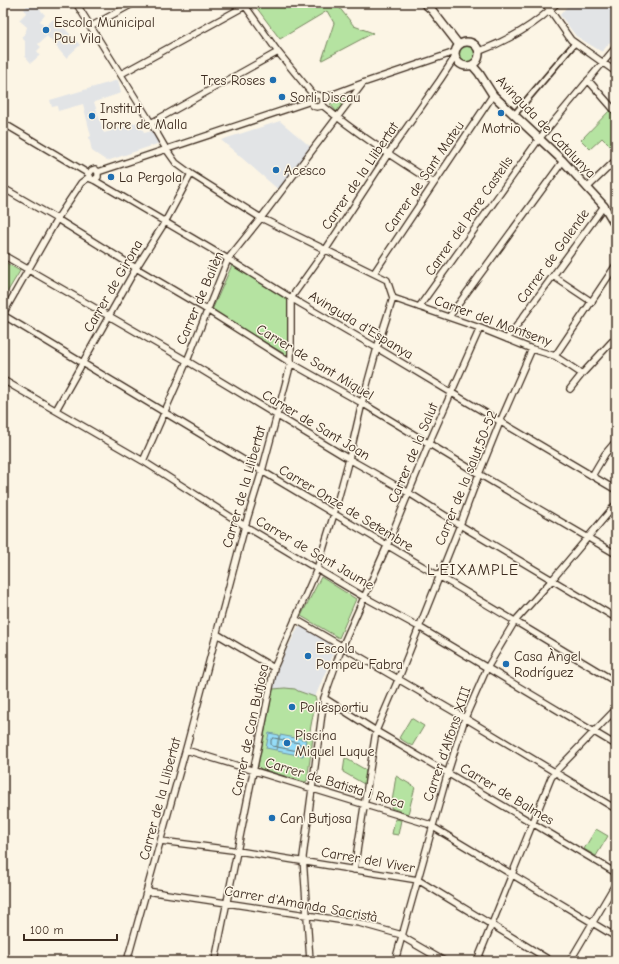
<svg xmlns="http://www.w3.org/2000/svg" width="619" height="964" font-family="'Comic Neue',sans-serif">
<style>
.built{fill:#e2e4e6}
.green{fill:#b5e3a1;stroke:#788660}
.water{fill:#95dcf7;stroke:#7195a0}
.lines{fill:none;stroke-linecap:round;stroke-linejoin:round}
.shore{stroke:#5f7175;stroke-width:1}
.pedestrian-casing{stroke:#3b2a1e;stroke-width:8}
.minor-casing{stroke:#3b2a1e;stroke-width:8}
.tertiary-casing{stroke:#3b2a1e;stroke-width:10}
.pedestrian{stroke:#fcf5e5;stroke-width:4.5}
.minor{stroke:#fcf5e5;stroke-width:5.5}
.tertiary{stroke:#fcf5e5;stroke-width:7}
.poi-dot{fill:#1f6fb2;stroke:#fcf5e5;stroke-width:1.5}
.labels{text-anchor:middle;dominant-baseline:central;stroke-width:3;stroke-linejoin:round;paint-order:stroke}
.poi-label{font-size:14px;fill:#3b2a1e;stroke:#fcf5e5;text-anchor:start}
.street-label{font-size:14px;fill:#3b2a1e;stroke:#fcf5e5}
.neighbourhood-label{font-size:15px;letter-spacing:1px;fill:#3b2a1e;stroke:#fcf5e5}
</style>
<rect width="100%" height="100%" fill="#fcf5e5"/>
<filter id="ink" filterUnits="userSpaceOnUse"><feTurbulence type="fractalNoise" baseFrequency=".025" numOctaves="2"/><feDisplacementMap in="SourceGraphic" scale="8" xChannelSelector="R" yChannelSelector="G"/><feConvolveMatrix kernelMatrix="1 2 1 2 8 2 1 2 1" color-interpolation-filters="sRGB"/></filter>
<g filter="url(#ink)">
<!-- built -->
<path class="built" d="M25,3H30L32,5L34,3L45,15L40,21L45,26L55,18L80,45L66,58L47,36L38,44L41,47L37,51L40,55L31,63L25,56V41L21,37L25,34L27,27L19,20L26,13L24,9L27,6Z
M570,3H616V35L602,52L576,36L560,15Z
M118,80L121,93L94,102L104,133L141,121L144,133L152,131L160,143L107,161L92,151L89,137L91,136L83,104L58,111L57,106L52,107L50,100Z
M280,121L312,148L280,191L221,140Z
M301,626L335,645L336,648L315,697L285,688L273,689L279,664L298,628Z"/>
<!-- green -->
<path class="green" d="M253,3H342L338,6L354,26L373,33L322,60L334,23L327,11L280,39Z
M459 54a9 9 0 1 1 18 0a9 9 0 1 1-18 0Z
M347,97L348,98L338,112H337L330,104Z
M612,108L616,112V152L602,138L590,149L581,140Z
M3,261L20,271L3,299Z
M232,265L289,300L288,356L212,310Z
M321,577L356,599L339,638L301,616Z
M285,688L295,689L298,691L315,697L316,699L309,736L313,738L307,781L305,782L261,769L258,766L273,689Z
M411,718L424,726L412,746L399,738Z
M345,758L366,770L364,784L343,772Z
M396,776L415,787L408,814L391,808Z
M395,819L401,820L398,835L392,834Z
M596,829L608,836L596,856L584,849Z"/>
<!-- water -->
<path class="water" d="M269,733L279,735L276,750L266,748Z
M280,735L306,740L303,756L277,751Z"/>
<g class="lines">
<!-- shore -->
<path class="shore" d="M274,738L299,743L301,745L300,750L298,751L272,746L271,744V740Z"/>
<!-- pedestrian casing -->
<g class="pedestrian-casing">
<path id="pedestrian" d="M514,115L575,43"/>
</g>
<!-- minor casing -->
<g class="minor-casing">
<path id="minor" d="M76,3L151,123L166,149L176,163L191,174L261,218L387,280L393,298L377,348L362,403L349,459L334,514L317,569L274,668L215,961
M243,3L278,52L314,96
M544,3L550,10L571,40L616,72
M90,27L134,3
M480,51C507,41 537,24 557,3
M121,74L245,6
M588,80L616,112
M311 101a6 6 0 1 1 12 0a6 6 0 1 1-12 0Z
M323,98L363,83L455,52
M322,105C357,134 396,159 434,183
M3,123L89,174
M151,123L278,52
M98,172L311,101
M89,174L91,179L94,180L228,259L291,298L377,348L452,393L616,490
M89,174L92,170L95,169L98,172V177L94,180
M3,188L57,219L136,268L204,308L291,363L362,403L479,474L616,554
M587,188L616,160
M3,255L187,361L349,459L409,493L460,525L616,618
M374,273L493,95
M553,276L592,302
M393,298L480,328L532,349L555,356L582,374
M419,307L539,139L616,47
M3,314L57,219L81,183L89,177
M3,315L164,412L262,471L518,623L616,682
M449,317L563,161
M507,339L604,206
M555,356L616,265
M3,380L143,461L245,526L364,597L419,627L616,745
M570,389L582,374L616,337
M56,410L136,268L165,222L191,174
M143,461L187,361L228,259L261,218L363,83
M592,476L605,454L616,441
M295,619L465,718L616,809
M217,634L274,668
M324,698L376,731L529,821L616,873
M186,750L428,824L438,830L616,937
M161,841L232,850L418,880L551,961
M354,870L376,731L398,680L460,525L479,474L500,422L532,349
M147,891L359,923L402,935L406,939L444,961
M127,961L187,745L245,526L262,471L291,363V298L326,249L388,154L440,80L455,57
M310,961L303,857L324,698L342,647L387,546L429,443L480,328
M395,961L448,772L465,718L487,668L515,621L552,580L616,504
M477,961L551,778L555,772L616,709
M570,961L616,883"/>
</g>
<!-- tertiary casing -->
<g class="tertiary-casing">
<path id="tertiary" d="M424,3L432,10L459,45
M455 54a12 12 0 1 1 24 0a12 12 0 1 1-24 0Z
M472,65L479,73L493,95L563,161L604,206L616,226"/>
</g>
<!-- pedestrian -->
<use href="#pedestrian" class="pedestrian"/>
<!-- minor -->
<use href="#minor" class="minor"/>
<!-- tertiary -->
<use href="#tertiary" class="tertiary"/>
</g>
</g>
<!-- markers -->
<g class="poi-dot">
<circle cx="46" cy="30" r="4"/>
<circle cx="273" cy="80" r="4"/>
<circle cx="282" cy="97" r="4"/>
<circle cx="501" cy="113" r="4"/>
<circle cx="92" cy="116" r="4"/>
<circle cx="276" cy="170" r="4"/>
<circle cx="111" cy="177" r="4"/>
<circle cx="308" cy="656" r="4"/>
<circle cx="506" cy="664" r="4"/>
<circle cx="292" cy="707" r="4"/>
<circle cx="287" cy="743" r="4"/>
<circle cx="272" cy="818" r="4"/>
</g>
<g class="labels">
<!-- poi labels -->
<g class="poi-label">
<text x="54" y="22">Escola Municipal<tspan x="54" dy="16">Pau Vila</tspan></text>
<text x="265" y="80" text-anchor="end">Tres Roses</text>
<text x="290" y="97">Sorli Discau</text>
<text x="100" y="108">Institut<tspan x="100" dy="16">Torre de Malla</tspan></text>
<text x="501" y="128" text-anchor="middle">Motrio</text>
<text x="284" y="170">Acesco</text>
<text x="119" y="177">La Pergola</text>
<text x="316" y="648">Escola<tspan x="316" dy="16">Pompeu Fabra</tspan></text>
<text x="514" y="656">Casa Àngel<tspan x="514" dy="16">Rodríguez</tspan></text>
<text x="300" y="707">Poliesportiu</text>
<text x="295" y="735">Piscina<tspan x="295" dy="16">Miquel Luque</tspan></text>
<text x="280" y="818">Can Butjosa</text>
</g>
<!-- street labels -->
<g class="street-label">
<text transform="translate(546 127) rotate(46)">Avinguda de Catalunya</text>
<text transform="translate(360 176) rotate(-56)">Carrer de la Llibertat</text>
<text transform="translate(424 177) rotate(-56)">Carrer de Sant Mateu</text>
<text transform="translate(469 216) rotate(-55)">Carrer del Pare Castells</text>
<text transform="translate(553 256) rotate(-54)">Carrer de Galende</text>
<text transform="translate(113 286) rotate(-60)">Carrer de Girona</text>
<text transform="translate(200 298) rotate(-67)">Carrer de Bailèn</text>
<text transform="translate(493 321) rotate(20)">Carrer del Montseny</text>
<text transform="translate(361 325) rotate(31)">Avinguda d'Espanya</text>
<text transform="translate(315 362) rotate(31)">Carrer de Sant Miquel</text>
<text transform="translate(316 425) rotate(31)">Carrer de Sant Joan</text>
<text transform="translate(413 453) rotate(-67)">Carrer de la Salut</text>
<text transform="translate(466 478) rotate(-68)">Carrer de la salut,50-52</text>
<text transform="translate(244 487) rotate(-74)">Carrer de la Llibertat</text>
<text transform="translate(346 508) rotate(31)">Carrer Onze de Setembre</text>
<text transform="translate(315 553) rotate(30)">Carrer de Sant Jaume</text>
<text transform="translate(250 730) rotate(-78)">Carrer de Can Butjosa</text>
<text transform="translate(447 744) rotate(-71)">Carrer d'Alfons XIII</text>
<text transform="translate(335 783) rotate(17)">Carrer de Batista i Roca</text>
<text transform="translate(507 794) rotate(31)">Carrer de Balmes</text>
<text transform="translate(160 799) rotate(-75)">Carrer de la Llibertat</text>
<text transform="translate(368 860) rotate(10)">Carrer del Viver</text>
<text transform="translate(301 904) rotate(10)">Carrer d'Amanda Sacristà</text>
</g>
<!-- neighbourhood labels -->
<g class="neighbourhood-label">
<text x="473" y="570">L'EIXAMPLE</text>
</g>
</g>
<!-- margin -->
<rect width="619" height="964" fill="none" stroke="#fcf5e5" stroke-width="16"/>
<rect x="8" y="8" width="603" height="948" fill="none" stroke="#3b2a1e" stroke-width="1.5" filter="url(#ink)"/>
<!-- scale -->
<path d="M24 934v6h93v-6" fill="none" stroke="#3b2a1e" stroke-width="2"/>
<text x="30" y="934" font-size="12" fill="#3b2a1e" stroke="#fcf5e5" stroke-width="3" paint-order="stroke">100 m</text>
</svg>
